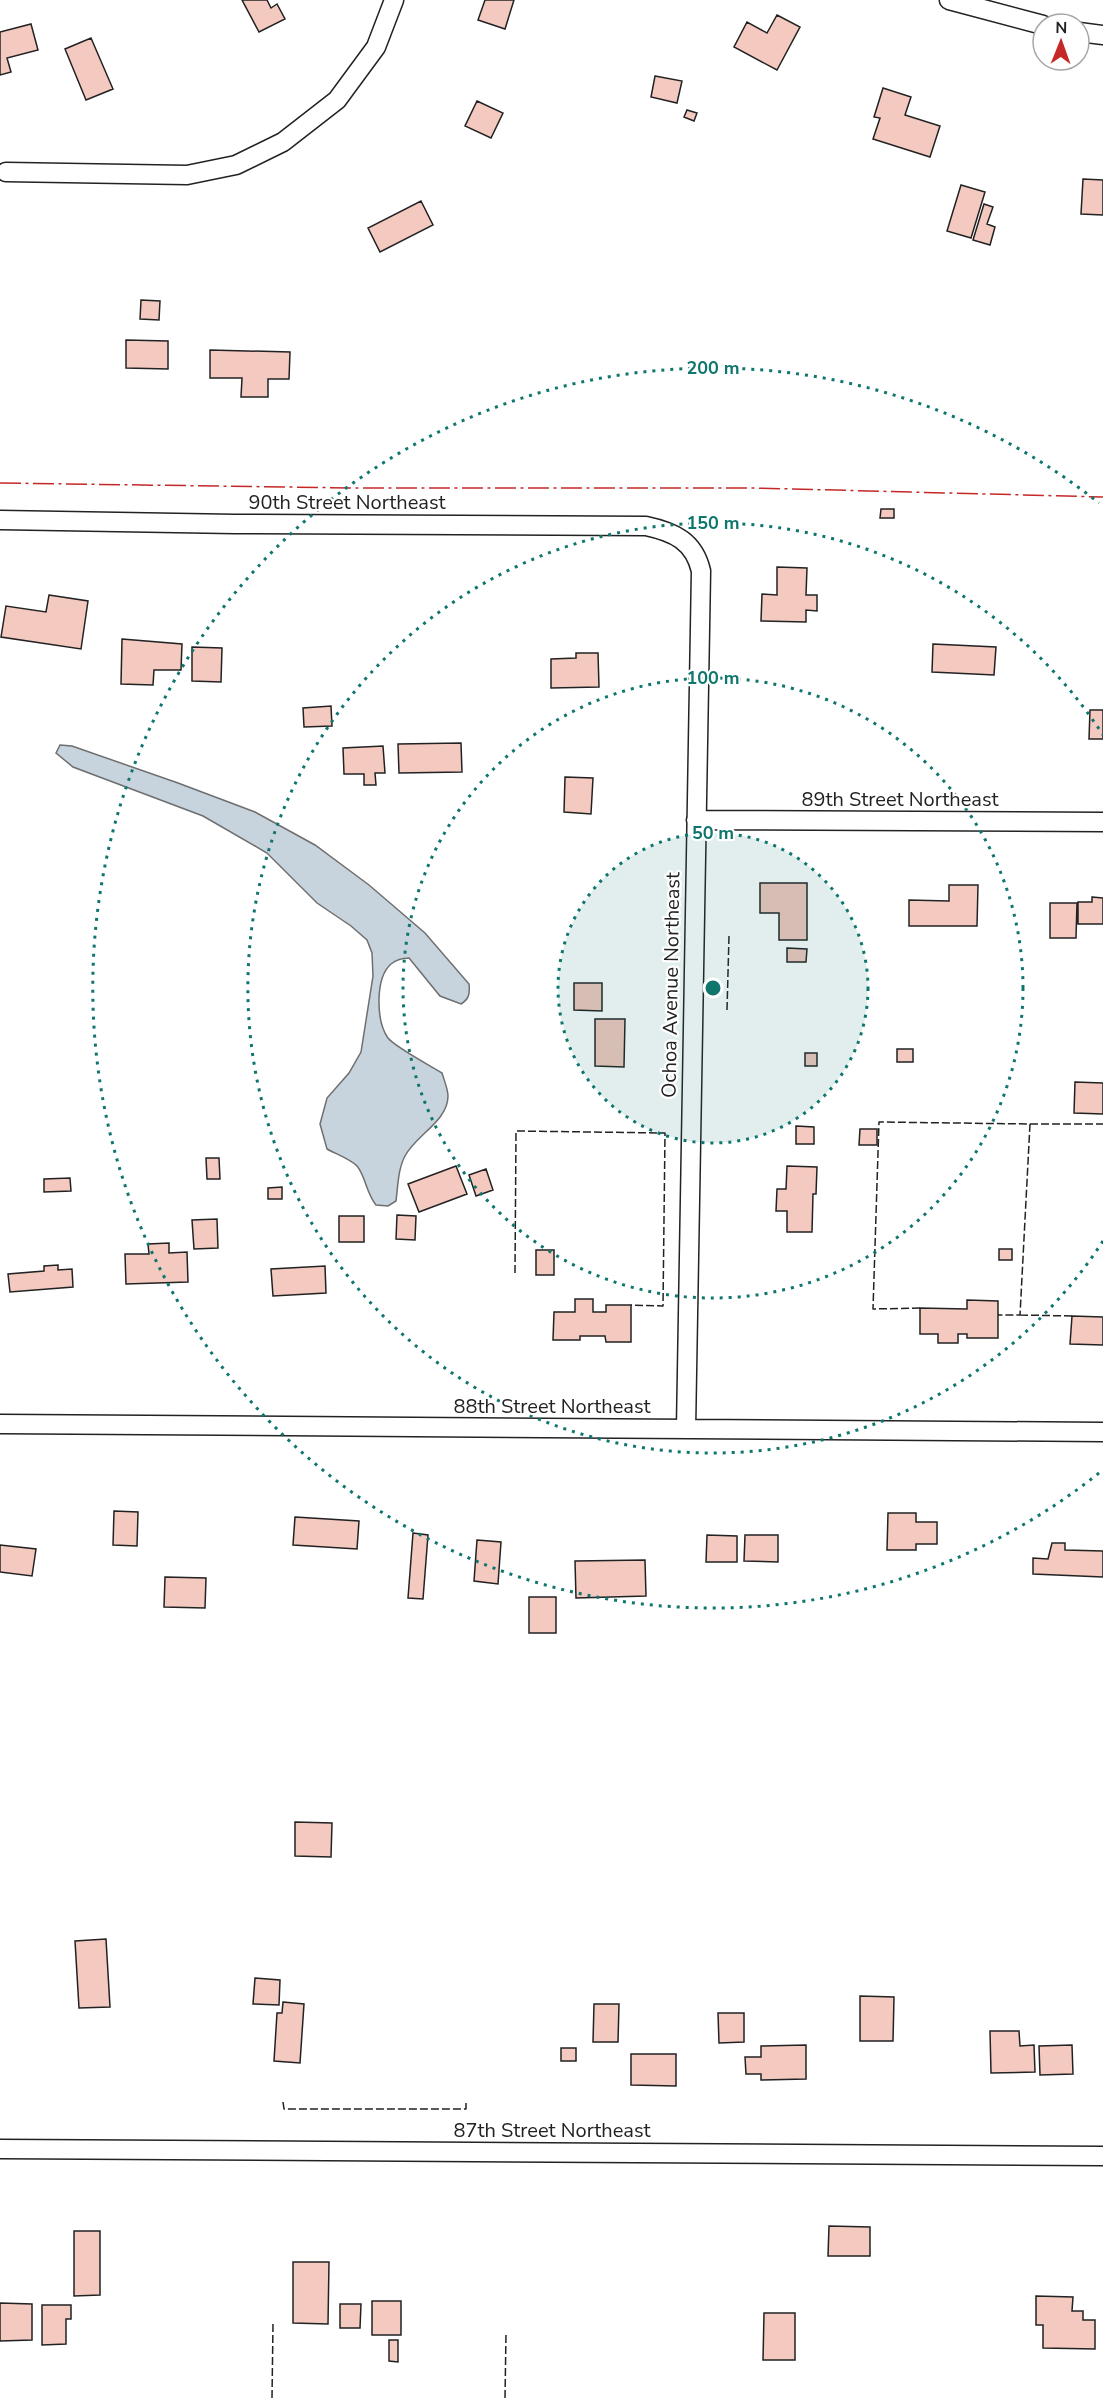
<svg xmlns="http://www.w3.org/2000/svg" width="1103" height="2398" font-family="'Nunito Sans',sans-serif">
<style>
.water{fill:#c7d3dd;stroke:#6f6f6f;stroke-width:1.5}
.building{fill:#f3c9c0;stroke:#222;stroke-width:1.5}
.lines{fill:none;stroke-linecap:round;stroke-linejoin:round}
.street-casing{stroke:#222;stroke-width:21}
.street{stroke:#fff;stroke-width:18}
.fence{stroke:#222;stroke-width:1.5;stroke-dasharray:8 3;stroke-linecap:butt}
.power{stroke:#c62828;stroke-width:1.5;stroke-dasharray:21 4.5 3 4.5;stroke-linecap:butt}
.ring{fill:none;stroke:#0f766e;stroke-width:3;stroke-dasharray:3 6}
.labels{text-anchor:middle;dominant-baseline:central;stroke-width:4.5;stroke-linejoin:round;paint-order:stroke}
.street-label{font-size:20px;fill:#222;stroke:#fff}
.centre{fill:#0f766e;stroke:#fff;stroke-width:3}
.ring-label{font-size:18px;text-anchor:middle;font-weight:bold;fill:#0f766e;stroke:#fff;stroke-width:4.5;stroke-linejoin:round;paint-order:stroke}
</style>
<rect width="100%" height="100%" fill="#fff"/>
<!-- water -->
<path class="water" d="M60,745L72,746L178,783L255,812L315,845L369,885L425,933L469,984C470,994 469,999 461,1004L440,996L409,958C403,958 396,960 391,964C375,978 376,1021 388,1038C395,1047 431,1066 442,1073C444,1080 448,1089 448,1096C448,1121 416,1135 405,1156C398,1169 398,1186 396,1201L388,1206L376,1205C366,1193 366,1177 357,1166C350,1159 336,1154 327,1149L320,1124L327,1098L349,1073L361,1052L373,976L372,953L367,940L351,926L317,903L267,853L203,816L73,767L56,753Z"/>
<!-- building -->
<path class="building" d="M242,0H267L271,8L277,4L285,19L259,32Z
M485,0H514L505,29L478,20Z
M777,15L800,27L777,70L734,47L747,22L767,33Z
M31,24L38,50L7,58L11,72L0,75V32Z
M91,38L113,89L86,100L65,49Z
M655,76L682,81L677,103L651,97Z
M883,88L911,97L905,115L940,126L930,157L873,139L880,118L874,117Z
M477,101L503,113L491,138L465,126Z
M687,110L697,113L694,121L684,117Z
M1083,179L1103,180V215L1081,214Z
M961,185L985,192L971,238L947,231Z
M421,201L433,225L380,252L368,228Z
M984,204L993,207L987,224L995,227L990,245L973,240Z
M141,300L160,301L159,320L140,319Z
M126,340L168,341V369L126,368Z
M210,350L290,352L289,379H268V397H241L242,378H210Z
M881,509H894V518H880Z
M777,567L807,568L806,595H817V611L806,610V622L761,621L762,594L777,595Z
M49,595L88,601L81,649L1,637L6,606L46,612Z
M122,639L182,644L181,670H154L153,685L121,684Z
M933,644L996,647L994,675L932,672Z
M192,647L222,648L221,682L192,681Z
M576,653H598L599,687L551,688V659L576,658Z
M331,706L332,726L304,727L303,708Z
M1090,710H1103V739H1089Z
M461,743L462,772L399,773L398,744Z
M383,746L385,773H375L376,785H364V774H344L343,748Z
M565,777L593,778L591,814L564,812Z
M760,883H807V940H779V913H760Z
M949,885H978L977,926H909V900L949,901Z
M1092,897L1103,898V924H1078V902H1092Z
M1050,903H1077L1076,938H1050Z
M787,948L807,949L806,962H787Z
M574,983H602V1011L574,1010Z
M595,1019H625L624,1067L595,1066Z
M897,1049H913V1062H897Z
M805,1053H817V1066H805Z
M1075,1082L1103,1083V1114L1074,1113Z
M796,1126L814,1127V1144H796Z
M860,1129H877V1145H859Z
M206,1158H219L220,1179H207Z
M456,1166L467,1194L419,1212L408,1184Z
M787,1166L817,1167L816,1194H813L812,1232H787V1211H776L777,1189H786Z
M486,1169L493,1190L476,1196L469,1175Z
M70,1178L71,1191L44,1192V1179Z
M282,1187V1199H268V1188Z
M397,1215L416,1216L415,1240L396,1239Z
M339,1216H364V1242H339Z
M217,1219L218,1248L194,1249L192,1220Z
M169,1243V1253L187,1252L188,1282L126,1284L125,1254H149L148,1244Z
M999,1249H1012V1260H999Z
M536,1250H554V1275H536Z
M58,1265V1270L72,1269L73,1287L10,1292L8,1274L44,1271V1266Z
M325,1266L326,1293L273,1296L271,1269Z
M575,1299H593V1312H606V1305H631V1342H606L605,1336H580V1340H553L554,1312H575Z
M967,1300L998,1301V1338H967V1334H958V1343H938V1334H920V1308L967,1309Z
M1072,1316L1103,1317V1345L1070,1344Z
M114,1511L138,1512L137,1546L113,1545Z
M888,1513H916V1522H937V1544H916V1550H887Z
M295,1517L359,1521L357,1549L293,1545Z
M413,1533L428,1535L423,1599L408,1598Z
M707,1535L737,1536V1562H706Z
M745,1535H778V1562L744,1561Z
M477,1540L501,1542L498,1584L474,1581Z
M1052,1543H1065V1550L1103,1551V1577L1033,1574V1558L1048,1559Z
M0,1545L36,1549L32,1576L0,1572Z
M645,1560L646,1596L576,1598L575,1561Z
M165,1577L206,1578L205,1608L164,1607Z
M529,1597H556V1633H529Z
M295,1822L332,1823L331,1857L295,1856Z
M106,1939L110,2007L79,2008L75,1941Z
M255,1978L280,1980L279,2005L253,2004Z
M860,1996L894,1997L893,2041H860Z
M283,2002L304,2004L300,2063L274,2061L277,2013H282Z
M594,2004H619L618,2042H593Z
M718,2013H744V2042L719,2043Z
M990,2031H1019L1020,2046L1034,2045L1035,2072L991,2073Z
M806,2045V2079L761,2080V2074H746L745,2057H761V2046Z
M1072,2045L1073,2074L1040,2075L1039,2046Z
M561,2048H576V2061H561Z
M631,2054H676V2086L631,2085Z
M829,2226L870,2227V2256H828Z
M74,2231H100V2295L74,2296Z
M293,2262H329L328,2324L293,2323Z
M1036,2296L1073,2297L1072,2311H1083V2320H1095V2349L1043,2348V2325H1036Z
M372,2301H401V2335H372Z
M0,2303L32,2304V2340L0,2341Z
M340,2304H361L360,2328H340Z
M42,2305H71V2319H66V2344L42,2345Z
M764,2313H795V2360H763Z
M389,2340H398V2362L389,2361Z"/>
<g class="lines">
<!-- street casing -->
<g class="street-casing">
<path id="street" d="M949,0L1043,25
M1079,32L1103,35
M6,172L187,175L236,165L283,142L337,100L376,47L394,0
M0,520L235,524L646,526C674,532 694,541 701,571L686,1429
M696,820L1103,822
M0,1424L1103,1432
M0,2149L1103,2156"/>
</g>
<!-- street -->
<use href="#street" class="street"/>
<!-- fence -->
<path class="fence" d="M727,1010L729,936
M1030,1124H1103
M515,1273L516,1131L665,1133L663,1306L631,1305
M920,1308L873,1309L879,1122L1030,1124L1020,1315H998
M1020,1315L1072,1316
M283,2102L284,2109H466V2102
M272,2398L273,2324
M505,2398L506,2333"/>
<!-- power -->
<path class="power" d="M0,483L355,488H754L1103,497"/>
</g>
<!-- distance rings -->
<circle cx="713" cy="988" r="155" fill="#0f766e" fill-opacity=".12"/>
<g class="ring">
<circle cx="713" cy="988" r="155"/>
<circle cx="713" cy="988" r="310"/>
<path d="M1103 1241A465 465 0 1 1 1103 735"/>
<path d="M1099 1473A620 620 0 1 1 1099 503"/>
</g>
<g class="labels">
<!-- street labels -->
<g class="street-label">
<text x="347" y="502">90th Street Northeast</text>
<text x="900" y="799">89th Street Northeast</text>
<text transform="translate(671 985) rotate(-89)">Ochoa Avenue Northeast</text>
<text x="552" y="1406">88th Street Northeast</text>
<text x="552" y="2130">87th Street Northeast</text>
</g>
</g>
<circle cx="713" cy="988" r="9" class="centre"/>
<g class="ring-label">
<text x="713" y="374">200 m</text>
<text x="713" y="529">150 m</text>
<text x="713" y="684">100 m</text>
<text x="713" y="839">50 m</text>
</g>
<!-- north arrow -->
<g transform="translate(1061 42) rotate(1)"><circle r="28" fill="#ffffff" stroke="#a7a7a7" stroke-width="1.5"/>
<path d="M0-4.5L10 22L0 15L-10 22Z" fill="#c62828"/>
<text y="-9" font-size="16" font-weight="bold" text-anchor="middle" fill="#222222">N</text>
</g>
</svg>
